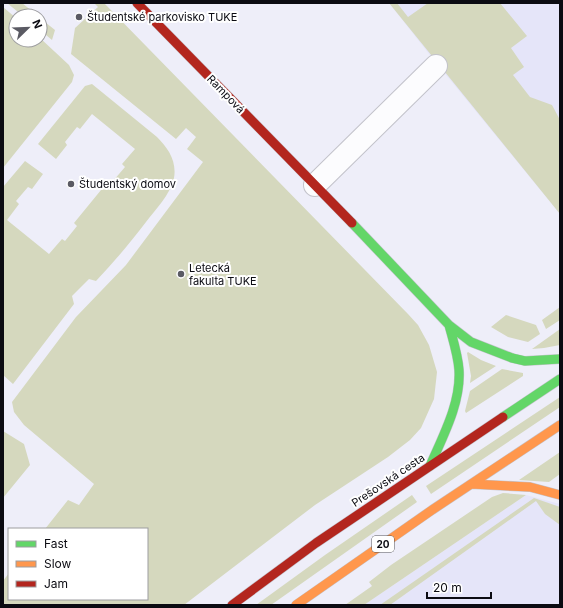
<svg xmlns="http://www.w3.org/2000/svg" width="563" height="608" font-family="Inter,sans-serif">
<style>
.built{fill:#e5e5f9}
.green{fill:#d5d8be}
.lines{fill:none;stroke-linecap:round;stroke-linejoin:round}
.street-casing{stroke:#c3c3cb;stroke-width:24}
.fast-casing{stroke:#c3c3cb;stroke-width:10}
.slow-casing{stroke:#c3c3cb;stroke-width:10}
.jam-casing{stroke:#c3c3cb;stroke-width:10}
.street{stroke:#fcfcfe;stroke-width:22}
.fast{stroke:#63d668;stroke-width:9}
.slow{stroke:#ff974d;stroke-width:9}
.jam{stroke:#b3261e;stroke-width:9}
.poi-dot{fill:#5a5a63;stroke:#fff;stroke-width:1.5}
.labels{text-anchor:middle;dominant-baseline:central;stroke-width:4;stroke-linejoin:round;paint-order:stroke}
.shield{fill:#fff;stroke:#545459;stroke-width:1}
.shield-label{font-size:10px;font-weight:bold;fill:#0b0b12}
.poi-label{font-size:11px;fill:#0b0b12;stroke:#fff;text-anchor:start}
.street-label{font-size:11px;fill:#0b0b12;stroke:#fff}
</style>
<rect width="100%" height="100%" fill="#eeeef9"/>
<!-- built -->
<path class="built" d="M389,3H560V214L433,59Z
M526,495L560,504V605H364Z"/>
<!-- green -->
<path class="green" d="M7,3H22L38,16H23Z
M94,3H104L408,314L418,325L429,345L437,372L434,399L421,428L410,440L388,457L315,505L184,605H3V581L9,573V599H147V529H45L68,500L79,505L94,484L24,425L14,412L12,402L76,317L126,265L203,162L187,149L196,137L186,128L176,139L71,54L75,28L98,7Z
M389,3H397L408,17L428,3H500L527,36L511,48L524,67L513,75L530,97L552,105L560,120V214Z
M3,7L16,18V40H40V38L69,65L74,75L72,82L3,168Z
M40,18L55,30L52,40L40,30Z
M92,84L157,137C168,148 177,161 174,178C170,195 156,209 146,222C130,243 114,262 96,281L89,279L72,296L74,304L13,384L3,375V187L25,161L43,174L32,189L28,187L16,201L19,204L7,220L49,254L62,239L65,241L77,226L74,223L110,179L113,181L125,167L122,164L135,149L92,114L80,129L77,127L65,142L67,145L56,159L38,144L85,86Z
M560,307V320L546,329L542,320Z
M506,315L536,325L540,334L528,342L508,337L491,327Z
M560,329V345L544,348L532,349Z
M468,352L481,360L496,366L470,383L471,376L467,353Z
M502,369L523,373V376L466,413L465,411L470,391Z
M560,397V407L431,494L426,486Z
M3,431L24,444L30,465L3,498Z
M560,452V474L549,482L519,480Z
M503,493L526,495L364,605H345L372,586L369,582L391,565L492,497Z
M412,495L417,502L271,605H256L325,555Z
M534,498L560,507V525L545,514L536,501L390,605H380Z"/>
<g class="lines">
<!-- street casing -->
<g class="street-casing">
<path id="street" d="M315,185L436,66"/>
</g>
<!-- fast casing -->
<g class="fast-casing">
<path id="fast" d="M352,223L449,325
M449,325L471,342L512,358L525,361L560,359
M503,417L560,379
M430,466C443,436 461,403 459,370C458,355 453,340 449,325"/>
</g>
<!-- slow casing -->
<g class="slow-casing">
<path id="slow" d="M471,484L530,487L560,495
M296,605L432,510L560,425"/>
</g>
<!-- jam casing -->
<g class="jam-casing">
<path id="jam" d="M137,3L352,223
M232,605L316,543L503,417"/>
</g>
<!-- street -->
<use href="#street" class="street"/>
<!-- fast -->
<use href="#fast" class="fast"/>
<!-- slow -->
<use href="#slow" class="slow"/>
<!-- jam -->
<use href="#jam" class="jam"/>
</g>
<!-- markers -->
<g class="poi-dot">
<circle cx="79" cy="17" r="4"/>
<circle cx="71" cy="184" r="4"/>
<circle cx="181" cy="274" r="4"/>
</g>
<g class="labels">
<!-- shield labels -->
<rect class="shield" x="372" y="536" width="22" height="16" rx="3"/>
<g class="shield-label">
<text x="383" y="544">20</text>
</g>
<!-- poi labels -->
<g class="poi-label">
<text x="87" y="17">Študentské parkovisko TUKE</text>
<text x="79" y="184">Študentský domov</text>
<text x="189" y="268">Letecká<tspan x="189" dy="13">fakulta TUKE</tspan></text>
</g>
<!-- street labels -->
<g class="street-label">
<text transform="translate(226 94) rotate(46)">Rampová</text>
<text transform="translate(388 480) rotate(-34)">Prešovská cesta</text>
</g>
</g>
<!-- border -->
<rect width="563" height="608" fill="none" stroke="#0b0b12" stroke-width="8"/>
<!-- legend -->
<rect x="8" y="528" width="140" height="72" fill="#ffffff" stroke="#9d9da0"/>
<rect x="16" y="541" width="20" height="6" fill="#63d668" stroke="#9d9da0"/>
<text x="44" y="548" font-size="12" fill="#0b0b12">Fast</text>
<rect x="16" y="561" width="20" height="6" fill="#ff974d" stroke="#9d9da0"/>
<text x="44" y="568" font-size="12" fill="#0b0b12">Slow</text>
<rect x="16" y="581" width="20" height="6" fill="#b3261e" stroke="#9d9da0"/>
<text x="44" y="588" font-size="12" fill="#0b0b12">Jam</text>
<!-- north arrow -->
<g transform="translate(28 28) rotate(67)"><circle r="19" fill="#ffffff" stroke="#9d9da0"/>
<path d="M0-3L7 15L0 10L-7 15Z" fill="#5a5a63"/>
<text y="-6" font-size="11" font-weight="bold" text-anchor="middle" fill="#0b0b12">N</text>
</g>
<!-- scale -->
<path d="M427 592v6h64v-6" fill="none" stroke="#0b0b12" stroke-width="2"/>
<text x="433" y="592" font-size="12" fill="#0b0b12" stroke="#ffffff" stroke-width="3" paint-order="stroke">20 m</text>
</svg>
